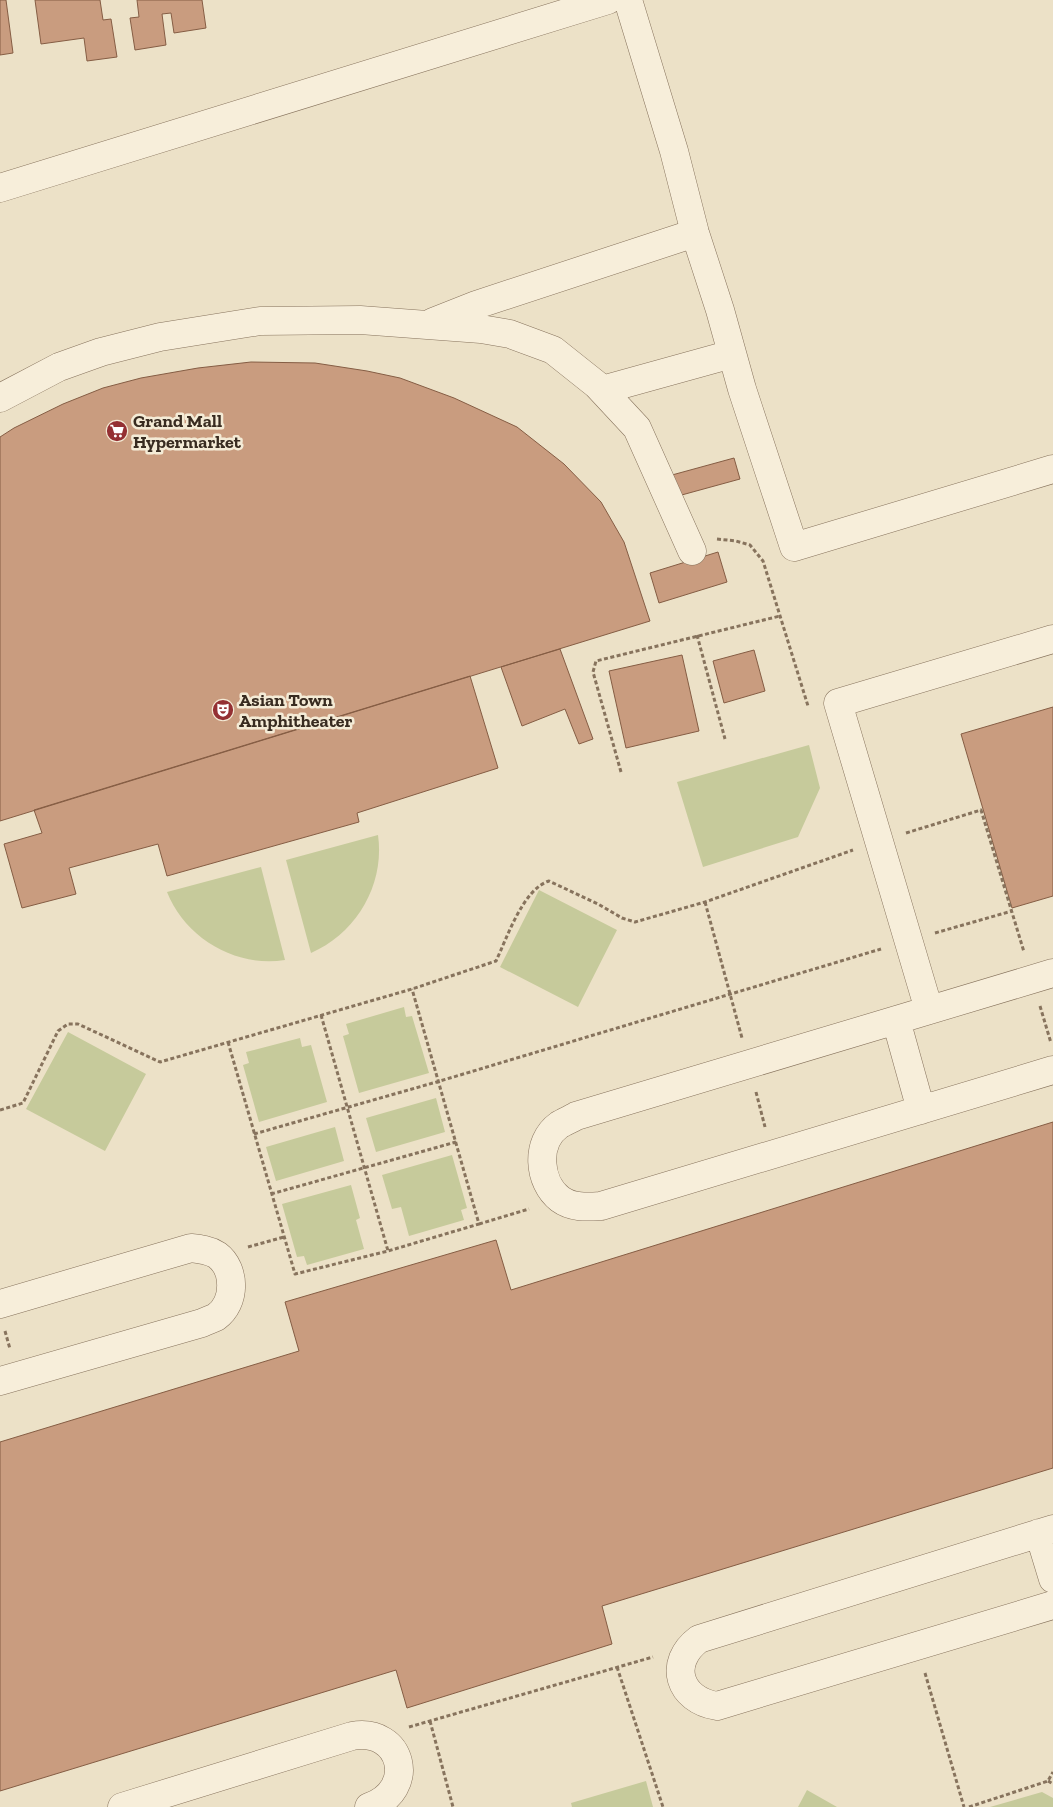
<svg xmlns="http://www.w3.org/2000/svg" width="1053" height="1807" font-family="'Zilla Slab',serif">
<style>
.green{fill:#c6ca9b}
.building{fill:#c99c7f;stroke:#855d44}
.lines{fill:none;stroke-linecap:round;stroke-linejoin:round}
.minor-casing{stroke:#87735d;stroke-width:29}
.path{stroke:#87735d;stroke-width:3;stroke-dasharray:4 2.5;stroke-linecap:butt}
.minor{stroke:#f7eeda;stroke-width:28}
.labels{text-anchor:middle;dominant-baseline:central;stroke-width:5;stroke-linejoin:round;paint-order:stroke}
.poi-label{font-size:18px;font-weight:bold;fill:#382b20;stroke:#f4ebd6;text-anchor:start}
</style>
<rect width="100%" height="100%" fill="#ece1c7"/>
<!-- green -->
<path class="green" d="M809,745L820,788L798,837L703,867L677,782Z
M378,835C385,884 357,933 311,953L286,860Z
M261,867L285,960C236,968 185,938 167,892Z
M539,890L617,930L578,1007L500,967Z
M404,1007L406,1017L412,1016L429,1073L359,1093L343,1036L349,1034L346,1024Z
M68,1032L146,1074L105,1151L26,1109Z
M300,1038L302,1047L311,1045L327,1102L259,1122L243,1065L249,1063L246,1052Z
M436,1098L445,1132L376,1152L366,1118Z
M335,1127L344,1161L276,1181L266,1147Z
M452,1155L467,1208L461,1210L464,1220L409,1236L401,1207L392,1209L382,1175Z
M351,1185L360,1218L356,1220L364,1249L307,1265L304,1256L297,1257L282,1204Z
M646,1781L653,1807H572L571,1803Z
M807,1790L837,1807H798Z
M1042,1792L1053,1798V1807H990Z"/>
<!-- building -->
<path class="building" d="M0,0H6L13,53L0,55Z
M35,0H100L103,20L111,19L117,57L87,61L84,38L41,44Z
M137,0H202L206,28L174,33L171,13L162,14L166,45L135,50L130,18L139,17Z
M251,362L315,363L367,371L400,378L454,398L517,427L564,464L601,502L624,542L650,621L0,821V437L14,428L63,404L103,388L141,378L198,368Z
M734,458L740,479L678,496L672,475Z
M718,552L727,582L659,603L650,573Z
M560,649L593,739L579,744L565,709L522,726L501,667Z
M754,650L765,691L724,703L713,661Z
M682,655L699,731L626,748L609,671Z
M470,676L498,768L357,813L359,822L167,876L158,844L69,868L76,894L22,908L4,844L42,833L34,810Z
M1053,707V896L1012,908L961,734Z
M1053,1122V1468L602,1606L612,1644L407,1708L396,1670L0,1791V1442L299,1351L285,1302L496,1240L511,1290Z"/>
<g class="lines">
<!-- minor casing -->
<g class="minor-casing">
<path id="minor" d="M628,0L674,151L695,233L720,310L742,389L794,547L1053,469
M0,188L608,0
M433,322L476,305L695,233
M602,390L732,354
M0,398L59,367L101,352L160,337L260,321L360,320L481,329L510,334L553,350L597,385L637,428L692,551
M1053,973L576,1116C571,1119 564,1122 559,1125C535,1142 538,1182 560,1199C572,1208 587,1207 601,1206L1053,1070
M929,1010L838,703L1053,639
M896,1020L921,1110
M0,1304L191,1248C200,1249 209,1250 217,1255C236,1269 236,1303 216,1317C212,1319 206,1321 202,1323L0,1381
M1053,1529L699,1639C667,1663 679,1700 717,1706L1053,1605
M1039,1533L1053,1579
M122,1807L352,1736C403,1727 418,1790 369,1807"/>
</g>
<!-- path -->
<path class="path" d="M717,539L736,541L750,545L763,561L808,706
M697,635L725,739
M621,772L593,672L596,661L780,616
M906,833L981,810L1024,952
M705,902L742,1038
M935,933L1012,911
M1040,1006L1051,1043
M321,1015L388,1251
M228,1042L295,1274L388,1251L479,1224L412,989
M756,1092L765,1127
M0,1110L23,1103L58,1031L68,1024H78L160,1062L412,989L496,961C507,938 523,889 549,881L598,904L622,918L635,922L705,902L853,850
M254,1134L440,1081L881,949
M271,1194L456,1142
M479,1224L529,1209
M248,1247L284,1237
M5,1331L10,1349
M617,1667L663,1807
M925,1673L964,1807
M430,1721L453,1807
M409,1727L653,1657
M1048,1781L1053,1784
M969,1807L1048,1781L1053,1772"/>
<!-- minor -->
<use href="#minor" class="minor"/>
</g>
<!-- icons -->
<defs>
<g id="supermarket-disc" transform="scale(1.125)"><circle r="9.5" fill="#943033" stroke="#f4ebd6"/><path d="M-6-5.5h2.5l.6 2H6L4.5 2H-2.5L-4.4-4H-6ZM-1.5 3.2a1.3 1.3 0 1 0 .1 0ZM3 3.2a1.3 1.3 0 1 0 .1 0Z" fill="#fff"/></g>
<g id="theatre-disc" transform="scale(1.125)"><circle r="9.5" fill="#943033" stroke="#f4ebd6"/><path d="M-5-5.5Q0-4 5-5.5V0Q5 5 0 6Q-5 5-5 0ZM-3.3-2.5H-1v1.5H-3.3ZM1-2.5H3.3v1.5H1ZM-2.8 1Q0 5.5 2.8 1Z" fill="#fff"/></g>
</defs>
<g fill-rule="evenodd">
<use href="#supermarket-disc" x="117" y="431"/>
<use href="#theatre-disc" x="223" y="710"/>
</g>
<g class="labels">
<!-- poi labels -->
<g class="poi-label">
<text x="133" y="421">Grand Mall<tspan x="133" dy="21">Hypermarket</tspan></text>
<text x="239" y="700">Asian Town<tspan x="239" dy="21">Amphitheater</tspan></text>
</g>
</g>
</svg>
